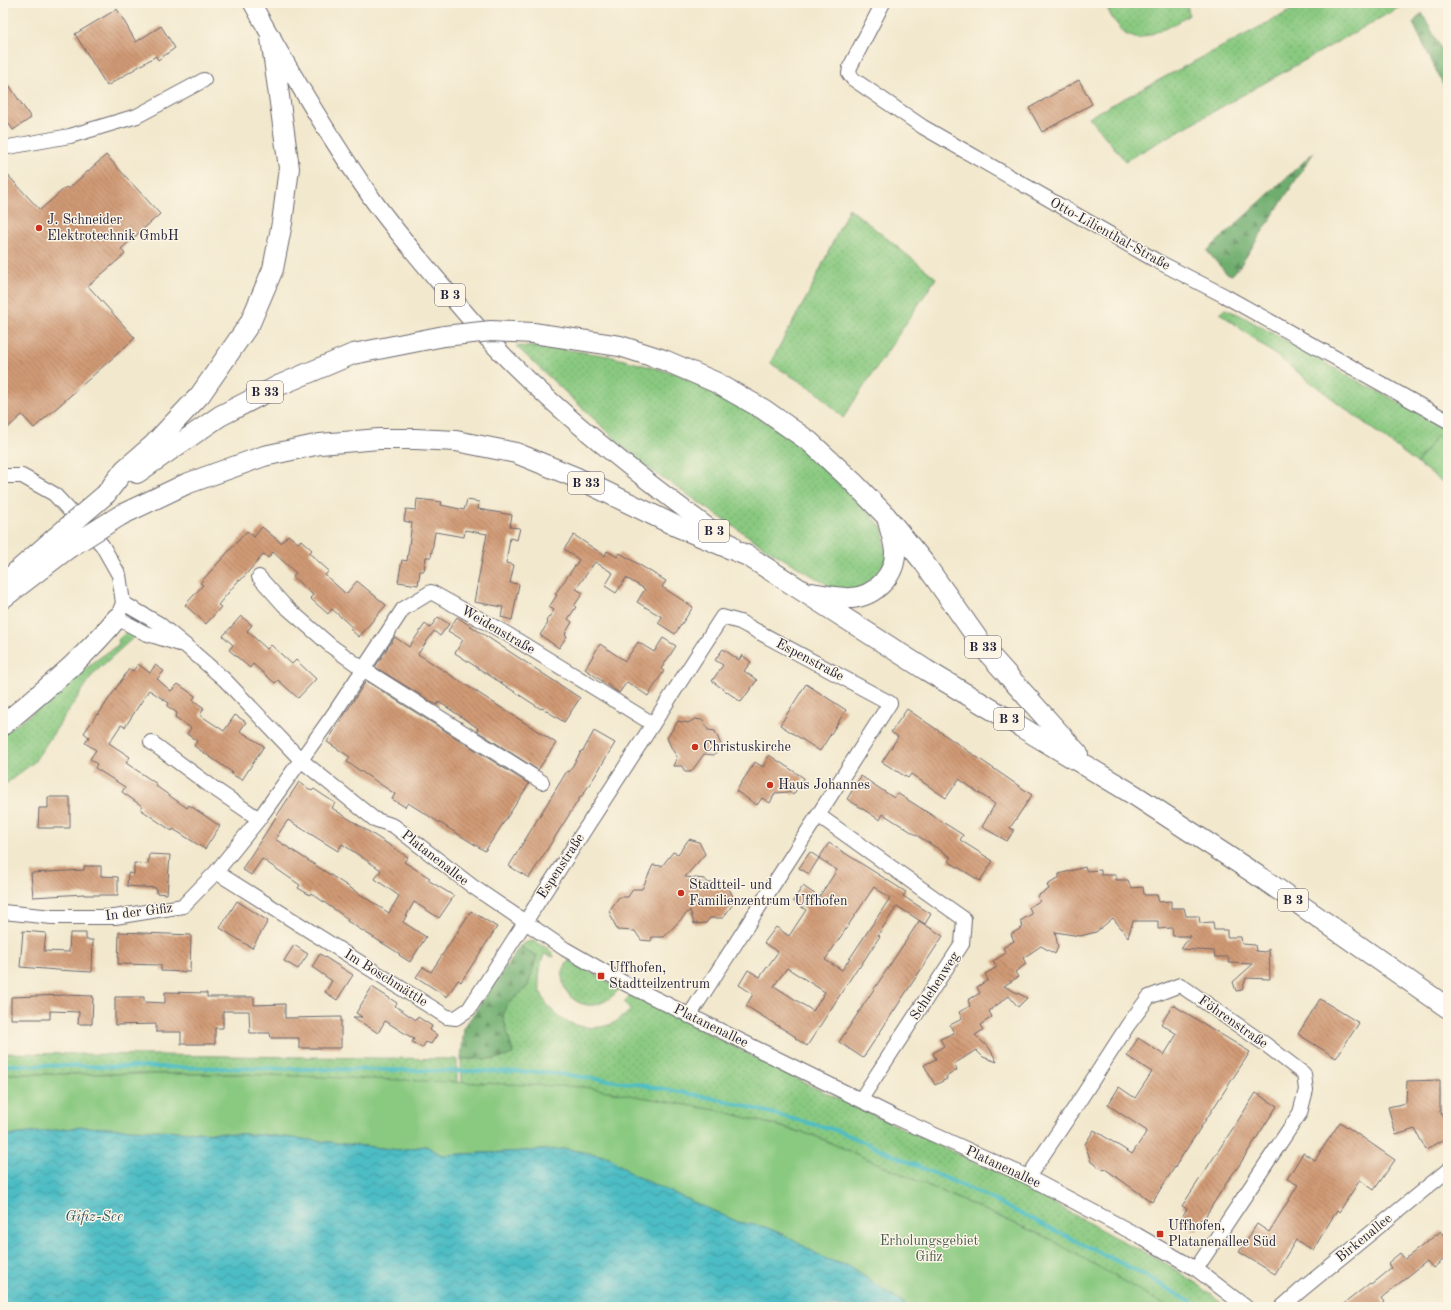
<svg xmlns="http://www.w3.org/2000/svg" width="1451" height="1310" font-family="'Old Standard TT',serif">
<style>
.grass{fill:url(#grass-dots);stroke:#56765e}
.forest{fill:url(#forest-firs);stroke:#486854}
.green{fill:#89c980;stroke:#56765e}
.water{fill:url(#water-waves);stroke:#387080}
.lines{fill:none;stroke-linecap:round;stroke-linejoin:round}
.stream{stroke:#4ebdc5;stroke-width:4}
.building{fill:url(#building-back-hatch);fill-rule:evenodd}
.minor-casing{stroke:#6b676e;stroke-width:16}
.major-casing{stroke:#6b676e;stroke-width:19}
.highway-casing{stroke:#6b676e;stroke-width:22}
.minor{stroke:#fff;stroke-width:14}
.major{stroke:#fff;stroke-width:17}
.highway{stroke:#fff;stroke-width:20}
.highway-bridge-casing{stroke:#6b676e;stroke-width:22;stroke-linecap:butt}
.highway-bridge{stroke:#fff;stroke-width:20}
.poi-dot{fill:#c8321e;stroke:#fcf5e5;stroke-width:1.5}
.labels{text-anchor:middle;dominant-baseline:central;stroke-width:3;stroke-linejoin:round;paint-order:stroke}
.shield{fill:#fcf5e5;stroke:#63616e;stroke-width:1}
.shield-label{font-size:13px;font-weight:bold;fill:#22223b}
.poi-label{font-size:14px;fill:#22223b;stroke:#fcf5e5;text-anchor:start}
.street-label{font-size:14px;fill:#22223b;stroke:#fcf5e5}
.park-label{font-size:14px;fill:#465c53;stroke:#fcf5e5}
.water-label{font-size:15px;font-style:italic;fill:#31586b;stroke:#fcf5e5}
</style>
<defs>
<pattern id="grass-dots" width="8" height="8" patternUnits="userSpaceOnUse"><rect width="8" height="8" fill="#89c980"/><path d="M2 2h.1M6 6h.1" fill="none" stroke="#76ac70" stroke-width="1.8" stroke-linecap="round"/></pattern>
<pattern id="forest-firs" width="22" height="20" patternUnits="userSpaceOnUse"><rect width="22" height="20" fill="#6ead6e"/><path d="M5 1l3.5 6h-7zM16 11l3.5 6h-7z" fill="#5a8c5c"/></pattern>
<pattern id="water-waves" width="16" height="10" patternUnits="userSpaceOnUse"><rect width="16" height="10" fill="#4ebdc5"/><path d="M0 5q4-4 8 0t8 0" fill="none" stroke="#4099a1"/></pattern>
<pattern id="building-back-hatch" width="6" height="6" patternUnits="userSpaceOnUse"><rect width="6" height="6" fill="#d09a75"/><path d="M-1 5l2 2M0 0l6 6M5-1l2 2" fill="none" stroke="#a87d61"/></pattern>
</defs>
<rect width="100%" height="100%" fill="#fcf5e5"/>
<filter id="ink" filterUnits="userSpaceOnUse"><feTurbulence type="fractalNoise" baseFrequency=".025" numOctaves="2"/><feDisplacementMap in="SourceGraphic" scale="8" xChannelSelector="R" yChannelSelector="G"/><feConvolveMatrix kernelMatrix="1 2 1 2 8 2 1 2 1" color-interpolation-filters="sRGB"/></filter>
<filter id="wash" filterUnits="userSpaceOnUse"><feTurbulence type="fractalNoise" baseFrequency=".012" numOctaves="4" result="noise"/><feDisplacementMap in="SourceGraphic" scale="16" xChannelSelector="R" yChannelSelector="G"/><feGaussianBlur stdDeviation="0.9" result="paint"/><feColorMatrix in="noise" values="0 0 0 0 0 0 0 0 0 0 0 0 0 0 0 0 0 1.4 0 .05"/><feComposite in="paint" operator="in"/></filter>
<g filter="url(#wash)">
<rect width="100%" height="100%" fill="#f2e8cd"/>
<!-- grass -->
<path class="grass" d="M1105,3H1187L1189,15C1174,27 1155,32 1138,39L1125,34L1112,18Z
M1305,3H1407L1125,161L1089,117Z
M849,208L936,278L843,418L817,392L770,363L809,293Z
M1225,309L1240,315L1361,383L1382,393L1448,429V443L1437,435L1417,463L1220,313Z
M516,346L555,348L609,356L677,374L741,406L810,451L871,514L882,528L888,566L861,592L838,591L767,549L641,463Z
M127,631L135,636L94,673L34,762L3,786V734L39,708L94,662L119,644L118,640Z
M533,941C540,945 552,948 554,957L544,954C541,963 539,972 539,981C541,1014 576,1033 605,1026C615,1024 623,1017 631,1010L624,1002L631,994L811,1086L999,1173L1116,1238L1162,1261L1196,1283L1226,1307H1168L1050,1239L815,1136L721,1111L584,1088L462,1083L461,1059H496L513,1053L503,1016L507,1005L537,956L520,946L527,942Z
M569,960L620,988C614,996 605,1003 594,1005C575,1007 559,990 563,971C564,967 567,964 569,960Z
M3,1053L457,1059V1083L240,1074H3Z"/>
<!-- forest -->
<path class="forest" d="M1422,13L1448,62V95L1413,23Z
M1314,152L1240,266L1232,275L1226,273L1207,251Z
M520,946L537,956L528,986L507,1005L503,1016L513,1054L496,1059H461L464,1028Z"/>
<!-- green -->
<path class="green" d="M1437,435L1448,443V486L1417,463Z
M3,1074H240L584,1087L721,1111L815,1136L1050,1239L1168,1307H908L901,1301L849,1266L826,1259L782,1234L765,1227L738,1222L633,1175L609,1157L567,1149L442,1155L426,1146L399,1150L266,1135L83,1127L3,1136Z"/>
<!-- water -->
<path class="water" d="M83,1127L266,1135L399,1150L426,1146L442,1155L567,1149L609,1157L633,1175L738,1222L765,1227L782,1234L826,1259L849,1266L901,1301L908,1307H3V1136Z"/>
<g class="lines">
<!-- stream -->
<path class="stream" d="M3,1065L544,1072L637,1084L722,1100L839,1131L981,1194L1141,1273L1199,1307"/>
</g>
<g id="blocks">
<!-- building -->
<path class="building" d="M117,9L136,42L161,26L175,48L158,60L156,56L107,86L75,34Z
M3,76L31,118L13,130L3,115Z
M1079,80L1092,104L1042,132L1029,108Z
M106,155L160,214L121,249L125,254L88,286L135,338L34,428L22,415L3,432V170L40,210L66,187L68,189Z
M417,499L442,502L441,505L464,510L467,500L479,502L478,509L512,515L510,527L520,528L517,540L510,538L506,563L514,565L510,583L519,584L512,620L501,617L503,607L474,602L487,534L465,530L464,537L435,532L431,557H426L424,571H420L418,585L398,582L402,560L407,561L412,523L404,521L406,509L416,510Z
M262,527L281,543L288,535L298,543L301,540L312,550L309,553L329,571L325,575L346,594L357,581L386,605L359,637L350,629L352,627L332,609L328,614L310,598L313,595L293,577L296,573L273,552L268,558L264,554L240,581L239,580L218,605L221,607L206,624L185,605L203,585L200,583L247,531L254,537Z
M574,535L605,556L607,551L617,557L620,553L666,581L662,587L693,607L675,634L658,623L662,617L637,602L645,589L626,578L616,593L605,586L613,573L595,562L576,589L583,593L574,606L576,607L568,619L572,622L565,634L567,636L559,648L540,635L548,623L546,621L554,610L549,607L557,595L555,594L579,560L564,549Z
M241,616L252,625L247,631L267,649L271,645L292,664L296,660L316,679L298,698L278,680L275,683L253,664L250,668L229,650L233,645L223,636Z
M438,617L449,624L440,636L434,631L418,654L556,743L538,770L477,731L478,728L439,702L437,705L375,667L395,637L409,647L425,624L430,628Z
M457,617L580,698L564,722L542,708L541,709L455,653L463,640L448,631Z
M663,638L676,646L661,669L664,671L648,696L627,682L619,693L585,669L600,644L625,661L638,642L654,652Z
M723,649L739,660L742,655L751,662L744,671L757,680L741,702L712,681L723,665L715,660Z
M138,664L150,673L155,665L164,671L157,679L171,691L178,684L195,696L193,700L204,708L200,715L224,731L235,715L246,722L240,731L264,746L242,780L231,774L232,772L194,746L197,741L187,734L191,728L175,717L177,713L167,706L169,703L149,690L125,727L121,725L109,743L130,757L126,763L157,784L156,786L187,808L189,805L220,826L205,849L173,829L172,831L140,809L142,806L122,792L125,787L95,768L97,764L90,759L96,750L85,743L89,737L84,733L97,714L98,715L129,669L133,671Z
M366,681L529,784L485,851L408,803L405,807L392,799L395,794L347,762L350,757L327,742Z
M806,684L846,710L820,751L780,725Z
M907,709L1032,795L1010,828L1014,830L1007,841L982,827L995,804L959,779L946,798L911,774L908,778L882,762L898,737L891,732Z
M695,719L703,720L708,730L715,731L721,745L714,755L704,754L691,772H685L682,766H673L677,757L672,749L667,738L678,721L688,723Z
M594,731L615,743L595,776L582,796H581L529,878L509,866L567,771L569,772L582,750L583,751Z
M769,755L804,778L793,795L789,792L775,793L770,803L762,798L757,805L736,791L755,762L763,767Z
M861,776L894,798L897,793L963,835L960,840L993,861L980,881L948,861L951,857L883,814L880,820L847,799Z
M299,782L312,791L314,789L335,803L332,808L408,857L404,862L430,878L428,880L454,896L439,918L414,902L403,922L426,937L410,962L399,955L400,954L347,921L348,919L311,893L310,895L298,888L300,885L262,859L251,875L242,869ZM288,820L338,851L342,844L381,870L375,879L399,896L389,913L275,839Z
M48,797H70V828H38L39,808H48Z
M689,839L699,842L705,854L685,877L705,879L708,883L726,882L735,901L723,918H710L706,923L694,924L690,910L664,937H652L651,941L641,940L635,931L617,930L609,911L619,897H628L633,889H642L653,865L662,866L673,852L678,854Z
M829,843L906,892L903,896L931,914L925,924L897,906L878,935L880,936L859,968L858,967L807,1046L795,1038L796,1037L746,1006L753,994L739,985L748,970L760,977L778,952L764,943L776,927L789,936L806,910L793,901L803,886L819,897L837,870L819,858ZM874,887L890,898L842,970L825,960ZM787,968L825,992L813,1011L774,986Z
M810,852L819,858L809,874L799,868Z
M149,854L170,855L167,894L156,893V888L127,886L128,873L134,874V863L148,864Z
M84,866H101V876L118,877V895H84V894L33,897L31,873L84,870Z
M1085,867L1087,871L1101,870V875H1116V880H1128L1131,888L1143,887L1144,895H1157L1159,902L1171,901V908H1184L1186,916H1199L1200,923L1213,922L1214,930H1227V937H1241L1242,944L1255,945L1256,951L1265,952L1269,949L1270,979L1246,978L1242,990L1236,991L1233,982L1253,964L1229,963L1228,957H1215L1214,951L1181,949L1190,936H1173L1172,928L1158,929V921H1133L1128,937L1113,918L1096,932L1080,936L1055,932L1058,947L1055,954L1041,946L1023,958L1026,964L1015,972L1018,977L1004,986L1027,998L1018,1007L1009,996L989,1011L992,1017L980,1025L983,1030L975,1035L990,1049L997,1062L983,1057L976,1050L954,1064L957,1070L946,1077L947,1079L935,1085L924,1065L936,1059L933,1053L944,1046L940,1039L954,1033L950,1025L962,1019L959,1012L970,1006L968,1000L980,993L977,987L988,980L985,974L997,967L993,961L1006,953L1003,948L1014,941L1011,934L1023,927L1020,921L1032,914L1029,907L1040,901L1037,896L1049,889L1047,885L1059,878V874Z
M237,901L268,921L252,948L220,928Z
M471,911L497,927L461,982L458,980L447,997L416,977L423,967L431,972Z
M919,921L943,936L863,1058L839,1042Z
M23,931L46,933L44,951L69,952L70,933H86V940H93L92,972L57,970L20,967Z
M119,932L191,935L190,972L161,971V965L118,964Z
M294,945L308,954L298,969L284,961Z
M320,954L353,975L337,1000L325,992L332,981L312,967Z
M372,987L397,1003L395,1006L416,1020L418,1017L432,1026L430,1030L437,1035L431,1044L426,1042L422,1048L412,1042L414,1039L385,1021L378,1033L353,1017H362L356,1013Z
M165,992L207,993V997H254V1005L285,1004V1018L341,1017V1048H299V1038H271L270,1033H250L249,1011H223V1028H215V1044H181V1032H156V1024L115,1025V997H144V1002L165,1003Z
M64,995L93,996L92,1024H78L79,1012L50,1011V1019H11V997Z
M1320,999L1359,1023L1336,1058L1298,1034Z
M1173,1005L1250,1052L1152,1202L1105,1169L1104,1170L1091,1162L1085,1144L1094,1130L1132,1154L1147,1131L1108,1105L1119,1087L1135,1098L1152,1072L1127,1056L1138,1038L1164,1055L1177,1034L1161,1024Z
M1440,1080V1112L1448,1124V1137L1426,1150L1415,1129L1396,1135L1388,1107L1406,1103L1407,1081Z
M1256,1093L1277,1106L1238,1167L1229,1179L1203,1220L1201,1219L1194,1231L1179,1221L1187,1209L1182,1206Z
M1340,1122L1395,1160L1374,1190L1360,1180L1339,1212L1337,1210L1313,1250L1296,1240L1275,1274L1239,1252L1257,1224L1269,1232L1298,1185L1287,1179L1303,1153L1315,1160Z
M1441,1231L1448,1240V1256L1433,1268L1427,1261L1381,1298L1384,1302L1378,1307H1340L1370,1283L1371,1285L1392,1268L1388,1263L1400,1253L1405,1259Z"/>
</g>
</g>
<g filter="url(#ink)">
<use href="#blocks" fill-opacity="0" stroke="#6b676e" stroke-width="1"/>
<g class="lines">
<!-- minor casing -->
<g class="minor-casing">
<path id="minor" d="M883,3L850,67L849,74L853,79L923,127L1155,260L1225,296L1448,421
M3,148L70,136L137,116L204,80
M3,476H22L54,494L102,545L119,575L123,603L117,618L145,633L180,644
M259,577L284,605L331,646L363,669L542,782
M123,603L158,623L186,646L225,680L301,760L374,819L394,826L472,886L565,949L626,984L897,1118L1028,1177L1137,1235L1196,1269L1246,1307
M151,742L212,787L259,819
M818,815L964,919L962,944L861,1099
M216,872L447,1017L456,1018L469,1009L722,617L740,622L890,703L689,1016
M3,912L52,917H115L183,906L216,872L259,819L335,712L403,609L431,592L507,634L653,724
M1028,1177L1074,1109L1128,1025L1149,997L1180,985L1265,1044L1304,1074L1306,1090L1300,1113L1196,1269
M1282,1307L1300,1291L1448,1170"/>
</g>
<!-- major casing -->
<g class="major-casing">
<path id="major" d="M252,3C289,70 329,137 373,200C394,229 417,256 440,283C463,311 487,339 513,365C580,431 655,489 732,544"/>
</g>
<!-- highway casing -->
<g class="highway-casing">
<path id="highway" d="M533,333L620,346L664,360L715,382L763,409L810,442L853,482L886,516L925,564L987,652L1078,754
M137,473L220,416L280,385L353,354L444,336
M106,494L125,469L153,445L200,395L250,323L273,269L282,223L289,168L271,38
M121,515L186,484L264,456L320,444L379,439H416L456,441L516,453L575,477L676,526L748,556L926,670L1136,796L1266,881L1448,1008
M9,580L15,573L56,537
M812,593C824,595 839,599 852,598C875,596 896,575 895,551C894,541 890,530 888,521
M3,598L67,549
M3,725C43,691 84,659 117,618"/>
</g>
<!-- minor -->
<use href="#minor" class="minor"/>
<!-- major -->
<use href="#major" class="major"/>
<!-- highway -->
<use href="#highway" class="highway"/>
<!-- highway-bridge casing -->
<g class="highway-bridge-casing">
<path id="highway-bridge" d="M444,336L491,331L533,333
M56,537L106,494
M67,549L121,515"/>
</g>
<!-- highway-bridge -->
<use href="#highway-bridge" class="highway-bridge"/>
</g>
</g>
<!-- markers -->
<g class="poi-dot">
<circle cx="39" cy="228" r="4"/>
<circle cx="695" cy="747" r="4"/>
<circle cx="770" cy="785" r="4"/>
<circle cx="681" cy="893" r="4"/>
<rect x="597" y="972" width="8" height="8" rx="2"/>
<rect x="1156" y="1230" width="8" height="8" rx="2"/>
</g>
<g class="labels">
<!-- shield labels -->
<g class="shield">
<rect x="435" y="284" width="30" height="22" rx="3"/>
<rect x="247" y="381" width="36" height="22" rx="3"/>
<rect x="568" y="472" width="36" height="22" rx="3"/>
<rect x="699" y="520" width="30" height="22" rx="3"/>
<rect x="965" y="636" width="36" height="22" rx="3"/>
<rect x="994" y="708" width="30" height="22" rx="3"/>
<rect x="1278" y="889" width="30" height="22" rx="3"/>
</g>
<g class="shield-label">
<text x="450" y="295">B 3</text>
<text x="265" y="392">B 33</text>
<text x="586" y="483">B 33</text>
<text x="714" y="531">B 3</text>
<text x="983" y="647">B 33</text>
<text x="1009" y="719">B 3</text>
<text x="1293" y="900">B 3</text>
</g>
<!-- poi labels -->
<g class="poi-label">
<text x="47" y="220">J. Schneider<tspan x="47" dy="16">Elektrotechnik GmbH</tspan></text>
<text x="703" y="747">Christuskirche</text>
<text x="778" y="785">Haus Johannes</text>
<text x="689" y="885">Stadtteil- und<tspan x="689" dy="16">Familienzentrum Uffhofen</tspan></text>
<text x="609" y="968">Uffhofen,<tspan x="609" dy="16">Stadtteilzentrum</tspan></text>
<text x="1168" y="1226">Uffhofen,<tspan x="1168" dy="16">Platanenallee Süd</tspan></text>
</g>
<!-- street labels -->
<g class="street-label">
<text transform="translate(1110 234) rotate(29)">Otto-Lilienthal-Straße</text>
<text transform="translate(498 630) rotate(30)">Weidenstraße</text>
<text transform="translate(810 660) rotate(28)">Espenstraße</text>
<text transform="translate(435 858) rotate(38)">Platanenallee</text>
<text transform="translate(561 866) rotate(-57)">Espenstraße</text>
<text transform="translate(139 912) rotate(-7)">In der Gifiz</text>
<text transform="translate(386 978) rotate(32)">Im Boschmättle</text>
<text transform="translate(935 986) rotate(-57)">Schlehenweg</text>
<text transform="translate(1233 1022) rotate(35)">Föhrenstraße</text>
<text transform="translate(711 1026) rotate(26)">Platanenallee</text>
<text transform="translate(1003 1167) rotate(25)">Platanenallee</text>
<text transform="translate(1364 1238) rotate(-39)">Birkenallee</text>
</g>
<!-- park labels -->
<g class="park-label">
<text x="929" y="1241">Erholungsgebiet<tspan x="929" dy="16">Gifiz</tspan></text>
</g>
<!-- water labels -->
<g class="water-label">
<text x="94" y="1217">Gifiz-See</text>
</g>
</g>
<!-- margin -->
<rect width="1451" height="1310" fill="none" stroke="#fcf5e5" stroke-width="16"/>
</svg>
